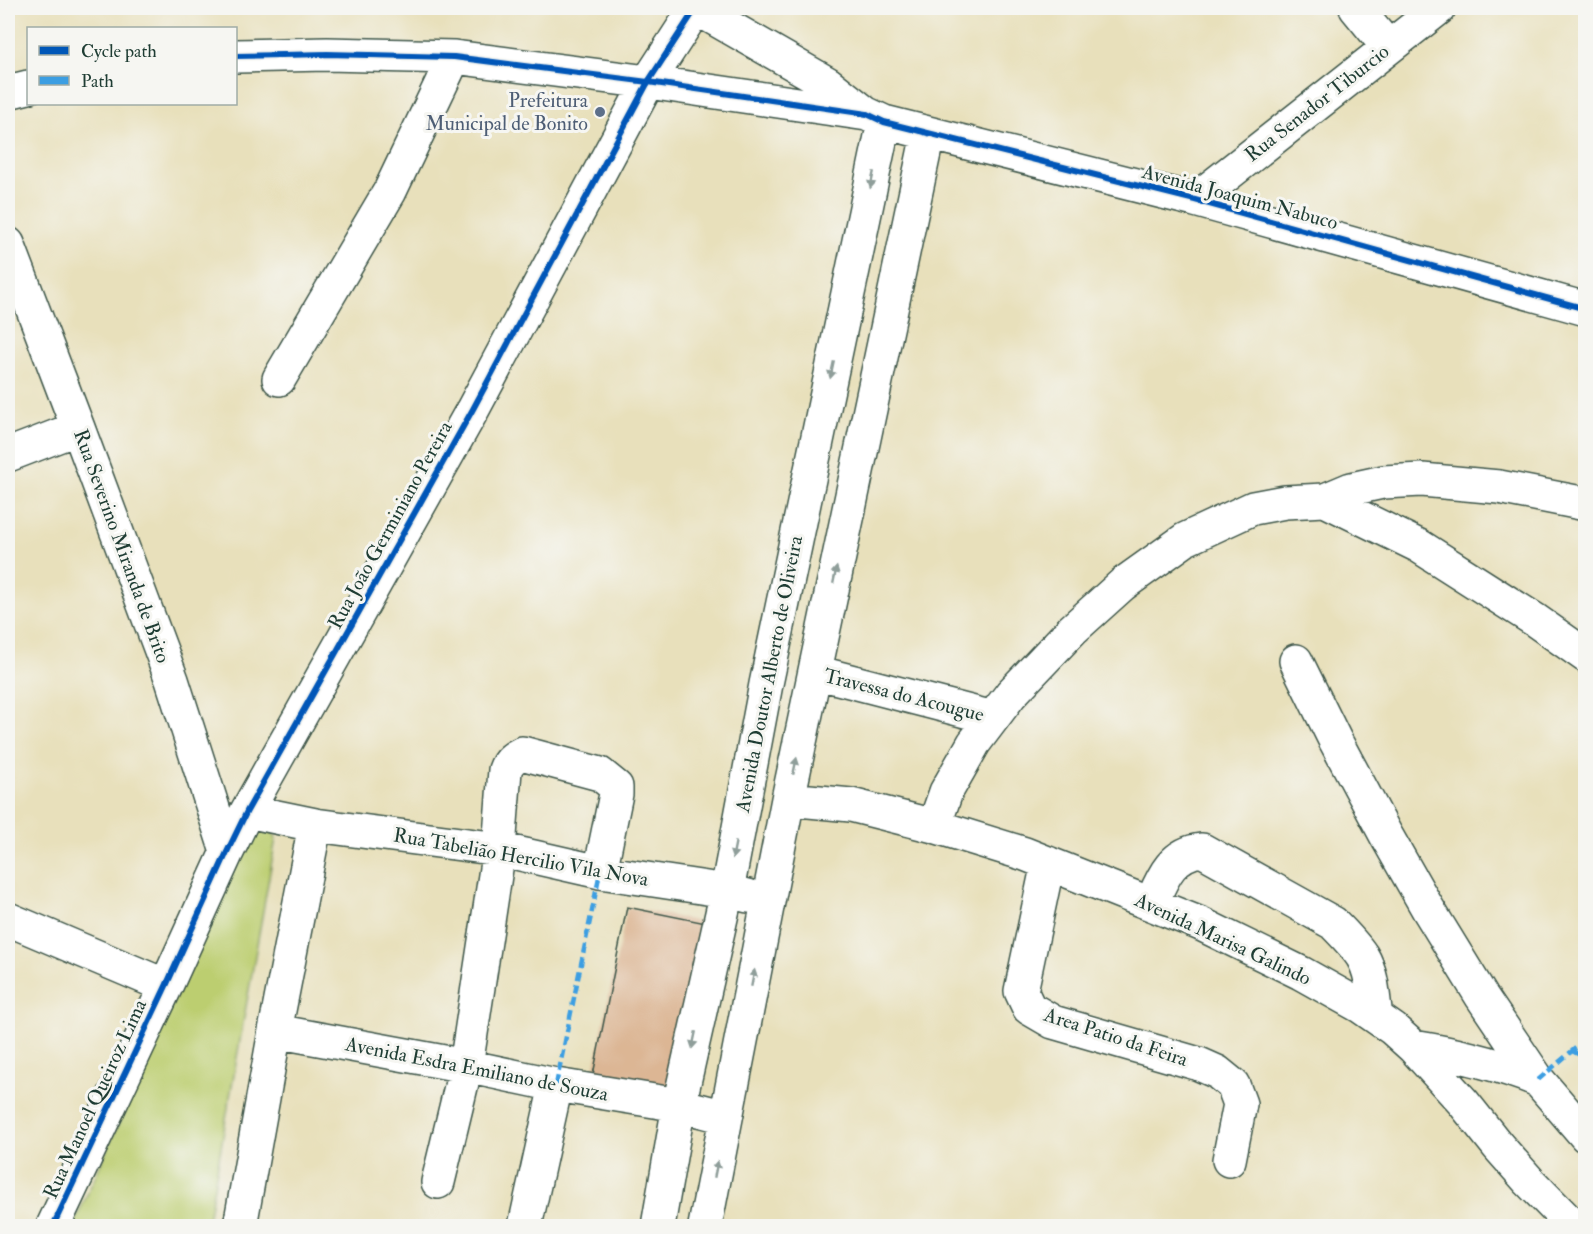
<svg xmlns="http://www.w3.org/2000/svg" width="1593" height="1234" font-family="'IM FELL Double Pica',serif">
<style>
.green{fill:#bcce70;stroke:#6e8652;stroke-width:1.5}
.building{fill:#dcb694}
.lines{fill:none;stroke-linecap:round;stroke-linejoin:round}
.minor-casing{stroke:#3d5548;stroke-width:36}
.minor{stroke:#fff;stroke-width:33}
.quiet{stroke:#3c9ee2;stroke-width:4.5;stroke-dasharray:9 4.5;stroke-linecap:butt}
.cycleway-casing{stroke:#f6f6f2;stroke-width:10}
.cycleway{stroke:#0057b8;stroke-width:6}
.oneway{fill:#8f9e9a}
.service-dot{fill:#5c6f8a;stroke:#f6f6f2;stroke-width:2}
.labels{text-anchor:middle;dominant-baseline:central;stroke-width:6;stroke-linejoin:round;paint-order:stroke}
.service-label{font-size:20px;fill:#4e5e75;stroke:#f6f6f2;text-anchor:end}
.street-label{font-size:20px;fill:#1f3d34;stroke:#f6f6f2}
</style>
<rect width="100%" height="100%" fill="#f6f6f2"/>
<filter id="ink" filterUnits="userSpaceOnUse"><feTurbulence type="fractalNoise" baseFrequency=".0167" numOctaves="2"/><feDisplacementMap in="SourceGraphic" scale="12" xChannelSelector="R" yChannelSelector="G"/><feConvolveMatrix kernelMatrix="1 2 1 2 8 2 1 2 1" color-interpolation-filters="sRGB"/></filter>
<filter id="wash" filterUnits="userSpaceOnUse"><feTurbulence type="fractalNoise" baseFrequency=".008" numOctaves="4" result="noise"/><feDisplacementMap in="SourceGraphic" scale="24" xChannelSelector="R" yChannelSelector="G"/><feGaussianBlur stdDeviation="1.35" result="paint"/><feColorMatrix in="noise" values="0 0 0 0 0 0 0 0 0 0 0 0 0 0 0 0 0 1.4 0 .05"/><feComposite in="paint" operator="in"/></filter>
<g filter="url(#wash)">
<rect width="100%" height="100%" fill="#e8e0bb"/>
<!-- green -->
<path class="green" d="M267,822L276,838L207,1226H73L250,829Z"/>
<g id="blocks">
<!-- building -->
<path class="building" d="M627,907L706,923L672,1092L593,1075Z"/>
</g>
</g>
<g filter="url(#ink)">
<use href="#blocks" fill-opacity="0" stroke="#3d5548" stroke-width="1.5"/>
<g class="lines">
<!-- minor casing -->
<g class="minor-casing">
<path id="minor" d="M696,8L827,83L865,113
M1356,8L1388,47
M236,56L327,54L454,57L648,82L867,114L884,122L1195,200L1586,309
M8,92L28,87
M1195,200L1439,8
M8,244L78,428L172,680L227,852
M279,379L390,191L454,57
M8,455L78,428
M1325,500L1351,489L1383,482L1422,480L1499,487L1586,504
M1296,661L1335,740L1387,837L1428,909L1482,997L1538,1080L1586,1136
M815,672L993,718
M788,799L851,805L934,826L1025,854L1201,924L1301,973L1360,1006L1393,1029L1413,1047L1463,1102L1498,1146L1529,1181L1573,1226
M247,811L315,825L499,849L600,872L727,891L748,896
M934,826L946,792L974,743L1011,694L1072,630L1123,584L1186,539L1253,508L1285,502L1325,500L1419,546L1535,620L1586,656
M1048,863L1021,991L1029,1008L1053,1022L1199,1064L1217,1072L1233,1085L1240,1104L1229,1160
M1151,904C1162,879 1171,853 1202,850L1333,923C1343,933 1354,944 1362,956C1373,974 1373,998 1376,1017
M8,919L166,986
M275,1031L466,1066L556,1085L679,1105L726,1117
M1413,1047C1457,1054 1496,1063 1538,1080
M438,1182L466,1066L499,849L505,770C508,761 514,757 522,753L600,774L616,787V794L600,872
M53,1226L166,986L227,852L247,811L473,409L648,82L696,8
M240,1226L275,1031L315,825
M525,1226L556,1085
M658,1226L679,1105L727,891L766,684L884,122
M705,1226L788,799L928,134"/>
</g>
<!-- minor -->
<use href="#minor" class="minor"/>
<!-- quiet -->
<path class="quiet" d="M1572,1051L1586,1058
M1538,1080L1586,1039
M556,1085L600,872"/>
<!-- cycleway casing -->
<g class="cycleway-casing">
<path id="cycleway" d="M236,56L327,54L454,57L648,82L867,114L884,122L1195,200L1586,309
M53,1226L166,986L227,852L247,811L473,409L648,82L696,8"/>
</g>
<!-- cycleway -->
<use href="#cycleway" class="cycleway"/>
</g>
<!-- one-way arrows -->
<defs><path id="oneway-solid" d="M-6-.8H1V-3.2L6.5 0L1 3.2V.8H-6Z" transform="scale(1.5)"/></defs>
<g class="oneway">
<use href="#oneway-solid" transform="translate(872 180) rotate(102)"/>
<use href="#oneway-solid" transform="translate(832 370) rotate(102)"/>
<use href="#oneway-solid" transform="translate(835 575) rotate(-78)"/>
<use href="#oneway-solid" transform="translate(795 766) rotate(-78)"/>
<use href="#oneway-solid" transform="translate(734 850) rotate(101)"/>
<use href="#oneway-solid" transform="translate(753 978) rotate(-79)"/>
<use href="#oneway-solid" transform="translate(694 1040) rotate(102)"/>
<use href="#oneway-solid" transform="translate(716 1169) rotate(-79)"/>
</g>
</g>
<!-- markers -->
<circle class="service-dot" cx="600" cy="112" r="6"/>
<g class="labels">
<!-- service labels -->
<g class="service-label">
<text x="588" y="100">Prefeitura<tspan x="588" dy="23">Municipal de Bonito</tspan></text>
</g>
<!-- street labels -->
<g class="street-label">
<text transform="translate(1317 103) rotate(-38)">Rua Senador Tiburcio</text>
<text transform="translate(1240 197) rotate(15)">Avenida Joaquim Nabuco</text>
<text transform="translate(390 525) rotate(-61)">Rua João Germiniano Pereira</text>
<text transform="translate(122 546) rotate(70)">Rua Severino Miranda de Brito</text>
<text transform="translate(769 674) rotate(-79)">Avenida Doutor Alberto de Oliveira</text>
<text transform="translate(904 695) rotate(14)">Travessa do Acougue</text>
<text transform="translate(521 857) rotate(10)">Rua Tabelião Hercilio Vila Nova</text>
<text transform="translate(1223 939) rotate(25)">Avenida Marisa Galindo</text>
<text transform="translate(1116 1037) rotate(18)">Area Patio da Feira</text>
<text transform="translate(477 1069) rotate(11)">Avenida Esdra Emiliano de Souza</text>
<text transform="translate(95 1099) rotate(-65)">Rua Manoel Queiroz Lima</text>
</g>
</g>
<!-- margin -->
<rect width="1593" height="1234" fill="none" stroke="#f6f6f2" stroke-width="30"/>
<!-- legend -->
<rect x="27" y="27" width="210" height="78" fill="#f6f6f2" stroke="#a0aca6" stroke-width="1.5"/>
<rect x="39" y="46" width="30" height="9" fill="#0057b8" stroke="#a0aca6" stroke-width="1.5"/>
<text x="81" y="57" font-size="18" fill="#1f3d34">Cycle path</text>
<rect x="39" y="76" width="30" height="9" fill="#3c9ee2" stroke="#a0aca6" stroke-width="1.5"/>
<text x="81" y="87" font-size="18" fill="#1f3d34">Path</text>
</svg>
